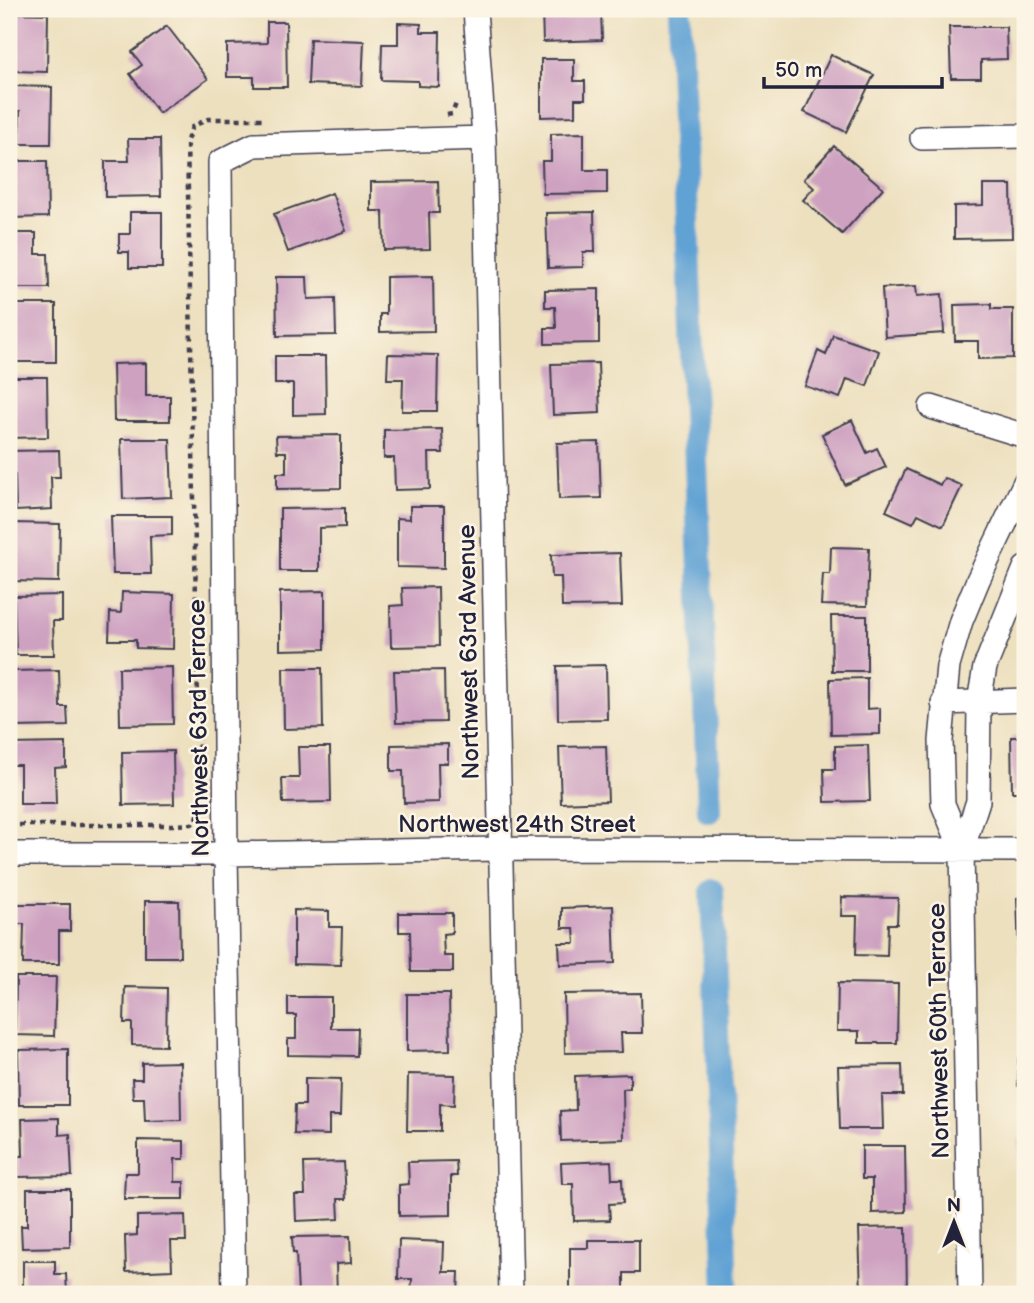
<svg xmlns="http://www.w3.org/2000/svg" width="1034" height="1303" font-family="'Balsamiq Sans',sans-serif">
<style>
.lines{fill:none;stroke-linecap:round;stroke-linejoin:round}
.canal{stroke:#61a2d4;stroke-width:24}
.building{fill:#cea1c1}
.minor-casing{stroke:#403e4f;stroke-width:26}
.path{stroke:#403e4f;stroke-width:4.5;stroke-dasharray:5 5;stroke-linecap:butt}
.minor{stroke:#fff;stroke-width:23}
.labels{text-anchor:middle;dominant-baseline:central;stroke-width:5;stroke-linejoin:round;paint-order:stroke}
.street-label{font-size:24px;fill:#22223b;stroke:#fcf5e5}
</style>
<rect width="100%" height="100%" fill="#fcf5e5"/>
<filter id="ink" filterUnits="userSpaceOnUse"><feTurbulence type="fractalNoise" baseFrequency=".0143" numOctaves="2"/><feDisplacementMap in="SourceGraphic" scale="14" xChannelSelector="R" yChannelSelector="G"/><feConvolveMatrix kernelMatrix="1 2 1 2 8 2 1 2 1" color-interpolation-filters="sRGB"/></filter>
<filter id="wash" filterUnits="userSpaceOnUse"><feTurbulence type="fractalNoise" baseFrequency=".00686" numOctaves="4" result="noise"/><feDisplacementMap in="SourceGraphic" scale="28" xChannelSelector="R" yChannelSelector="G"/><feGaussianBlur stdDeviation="1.57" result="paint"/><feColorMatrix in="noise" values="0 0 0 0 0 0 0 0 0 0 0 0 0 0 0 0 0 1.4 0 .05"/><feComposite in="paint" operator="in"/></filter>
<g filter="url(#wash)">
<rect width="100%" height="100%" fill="#ede0bf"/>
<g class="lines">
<!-- canal -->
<path class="canal" d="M679,9L709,811
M712,891L726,1294"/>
</g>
<g id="blocks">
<!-- building -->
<path class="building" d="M542,9H601L602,40L543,42Z
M9,13L48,14L47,72L13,71L14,41H9Z
M267,22H286L287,87H254V77H227V44L267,43Z
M398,23L421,24V32H440L439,87L418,86V81L381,80L382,44H398Z
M167,26L208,79L159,113L130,74L142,65L132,52Z
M949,27H1006L1007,59L981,60V78H951Z
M310,39L364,41L362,86L308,84Z
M831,55L874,75L846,132L804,112Z
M541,59H574V81H585V99H575V116L541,117Z
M9,86L52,87L51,144H19L20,111H9Z
M584,133V170H607V193L543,194L542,161H551V134Z
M128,139H160L161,196L105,197V161H129Z
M834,146L883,188L842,234L803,200L814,188L804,179Z
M9,161H47L48,217L9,218Z
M438,181L439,213H429L430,249L384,250L383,211H371V182Z
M983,185H1011L1012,238L954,239V206L983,205Z
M332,193L346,231L288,252L274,214Z
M130,212H162V268H129V252H119V234H130Z
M594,212L595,252H583V267L548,268L546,213Z
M9,233H36V254H48L49,288H9Z
M433,276L434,331L380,332V314H386V277Z
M276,277H307L308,299L335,298L336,335L277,336Z
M916,286L917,296L942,294L944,333L885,337L882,288Z
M599,289V343L545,344V328H556L555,307H545V290Z
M9,304H56V362H9Z
M991,304V309H1013V358L978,359V341H955L954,305Z
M833,335L879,351L867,386L847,379L840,398L805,386L818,351L826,355Z
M388,354L438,355L437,411H402L403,379H387Z
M275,356H325L326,414L293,415V384H275Z
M146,363V396H170V421H114L113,364Z
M598,363L600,413L553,415L551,364Z
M13,377H47L48,437L9,438V404H13Z
M852,420L867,453L877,448L886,467L845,485L822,434Z
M442,429L443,453H429L430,489L395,490L394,458H384V430Z
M341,435V488L277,489V473H286V452H277L276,436Z
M121,439H170L172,497L123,499Z
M599,442L601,498L559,499L557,443Z
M59,450L60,477H51L52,509L16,511L15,475H9V451Z
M906,469L940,485L944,478L962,486L943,526L918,514L913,523L886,511Z
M410,506H444V568L397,567V518L410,519Z
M345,508V527L319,528V571H280V509Z
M111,516H172V535L150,536L151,574H113Z
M13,523L60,524L59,582L9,581V558L13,559Z
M831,547L869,548L867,606L821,605L823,574H830Z
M620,553L622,606L562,607L561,577H552L551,555Z
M438,587L439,646L391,647L390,606L403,605L402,588Z
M325,591V649L280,650V592Z
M122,592L174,594L173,649L136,648V640H109L110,612L121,613Z
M62,595V621H53L54,655H16L14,596Z
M831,616H867V671H832Z
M606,665L607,719L558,720L557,666Z
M172,667L173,724L120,725L119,668Z
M283,668H322L323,728L284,729Z
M59,670L60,707H67L68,726L12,727L11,671Z
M444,670L445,722L396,723L394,671Z
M867,678V709L880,708V734L831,735L830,679Z
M1011,737H1025V792H1012Z
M66,743V767L55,768L56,804H20V765H9V744Z
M448,744V763H438L439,802L404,803L403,771H391V745Z
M868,745L870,801L825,802L824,769H835V746Z
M606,746L608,801L561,803L559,747Z
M298,747H330L331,802L283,803L282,778H299Z
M173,751L174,804L123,805L122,752Z
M842,897L898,898L897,924H888L887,956L856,955L857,916H841Z
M1025,897V955H1019L1017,898Z
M145,901H179L180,957H145Z
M15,904H70V931H59V964H23L24,924H15Z
M613,906L615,963L560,965L559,943H575L574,928H562V908Z
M294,910L329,911V927H342L341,965L294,964Z
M399,913H452V933L443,934L444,956H453V972H411L410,932H399Z
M16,977H56L54,1036L15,1035Z
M838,983L898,984L897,1043H859V1031H837Z
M125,987L167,988L166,1046L132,1045V1023H124Z
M641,993L642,1033H621L622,1052L565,1053L564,994Z
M407,994H449L450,1050L407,1051Z
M288,997H331V1028H358L357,1056L288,1055V1039H296V1015H288Z
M68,1049V1105H19L18,1050Z
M1018,1058H1025V1087L1018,1086Z
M180,1062L181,1120L145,1121L144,1098H133L132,1079H142V1063Z
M902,1065L903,1095H882L883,1129H840L838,1066Z
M408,1074L455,1075L454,1105L440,1104V1131H407Z
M630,1074V1088L623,1089L624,1139L561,1141L560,1111L576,1110L575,1076Z
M305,1078L341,1079L340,1116H329V1135L294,1134L295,1105H305Z
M59,1118V1135L70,1134L72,1176L18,1177V1156H23L22,1119Z
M1025,1138V1171H1020L1019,1139Z
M138,1140L184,1141V1159H175V1182H184V1199H124L125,1173H138Z
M862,1146H905L906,1212L872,1213V1179H862Z
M456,1161L457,1176H451V1215L399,1216V1185L409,1184L408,1162Z
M611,1161L612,1179H622L623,1203L609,1204L610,1220L574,1221L573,1184H562L561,1163Z
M344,1162L346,1199H338L339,1219L296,1221L295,1195H305L304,1163Z
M27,1189H70V1247L22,1248L21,1226H27Z
M185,1215L186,1241H171L172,1270L126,1272L125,1236L137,1235V1216Z
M906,1227L907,1294H861L859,1228Z
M350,1236L351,1263L336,1264L337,1294H298L296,1253H293L292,1237Z
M399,1240L444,1242L443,1272H459L458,1294H411L412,1279H398Z
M588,1240H639V1273H624V1294H570V1248H588Z
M23,1261H55V1274H66L67,1294H23Z"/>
</g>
</g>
<g filter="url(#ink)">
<use href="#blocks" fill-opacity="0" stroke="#403e4f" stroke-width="2"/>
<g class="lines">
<!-- minor casing -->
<g class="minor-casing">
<path id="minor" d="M475,9L484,138L511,1294
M922,138L1025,136
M931,407L1025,436
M943,703L1025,700
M962,850L943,804L941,741L948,666L961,621L978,580L1025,482
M9,854H226L499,849L1025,850
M234,1294L226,854L220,162L254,145L484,138
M970,1294L962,850L978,801L979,702L985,667L1025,568"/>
</g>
<!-- path -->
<path class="path" d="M447,115L452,114L457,101
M9,825H176L192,824L197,819L200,807L187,140L192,127L208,119H264"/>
<!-- minor -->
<use href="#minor" class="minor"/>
</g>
</g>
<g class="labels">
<!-- street labels -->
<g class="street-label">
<text transform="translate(469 652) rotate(-91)">Northwest 63rd Avenue</text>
<text transform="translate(199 728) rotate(-91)">Northwest 63rd Terrace</text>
<text x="517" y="824">Northwest 24th Street</text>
<text transform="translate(939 1031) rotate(-91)">Northwest 60th Terrace</text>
</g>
</g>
<!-- margin -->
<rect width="1034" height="1303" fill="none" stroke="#fcf5e5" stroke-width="35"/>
<!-- north arrow -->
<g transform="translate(954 1222)" stroke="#fcf5e5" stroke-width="5" paint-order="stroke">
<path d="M0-5L12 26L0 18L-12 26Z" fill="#22223b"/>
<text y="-10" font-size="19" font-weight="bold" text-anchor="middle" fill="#22223b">N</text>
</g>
<!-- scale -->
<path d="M764 77v10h178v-10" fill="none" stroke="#22223b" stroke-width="3.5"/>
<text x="775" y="77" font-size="21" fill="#22223b" stroke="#fcf5e5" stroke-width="5" paint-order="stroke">50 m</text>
</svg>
